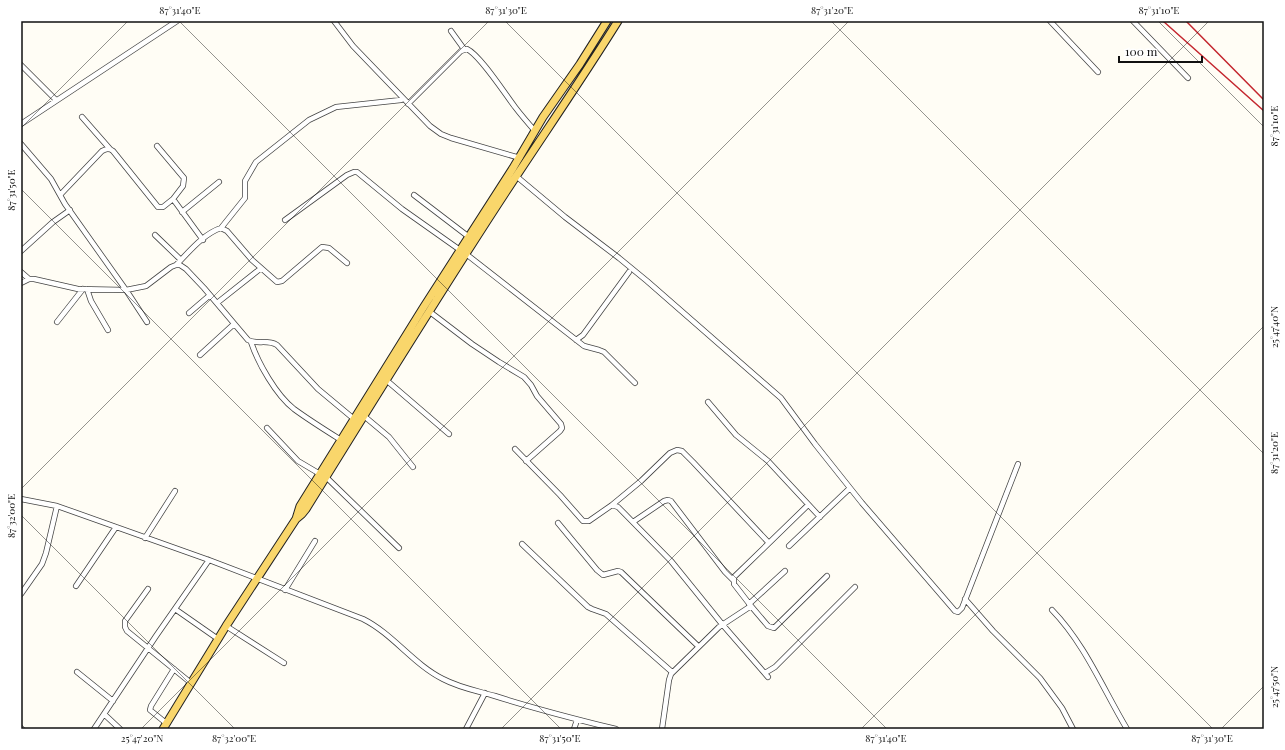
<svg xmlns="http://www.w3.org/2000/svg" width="1285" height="750" font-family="'Playfair Display',serif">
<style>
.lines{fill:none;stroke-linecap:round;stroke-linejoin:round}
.street-casing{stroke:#444;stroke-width:6}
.primary-casing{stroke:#222;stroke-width:9}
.street{stroke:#fff;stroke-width:4.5}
.primary{stroke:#f9d66b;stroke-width:7}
.rail{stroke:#c4262e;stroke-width:1.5}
.ticks{fill:none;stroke:#111;stroke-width:1;stroke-opacity:0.45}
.neatline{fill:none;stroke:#111;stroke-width:1.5}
.ticks-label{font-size:10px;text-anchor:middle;fill:#111}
</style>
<rect width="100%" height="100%" fill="#fffdf5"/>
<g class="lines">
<!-- street casing -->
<g class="street-casing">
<path id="street" d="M334,21L353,46L430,126L441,134L451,138L520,158
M1050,21L1098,72
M1133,21L1188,78
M451,31L464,49
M21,65L56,100
M408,104L461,51L467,49C480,55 505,94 515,107C521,115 528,123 535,131
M82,117L110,149
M21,124L177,21
M21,144L51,179L65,204L126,290L147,322
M157,146L184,178L183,186L173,199L203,240
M516,176L565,217L619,258L647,281L781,398L815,444L862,503L955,611L958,612L962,608L1018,464
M61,194L102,151C106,149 109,148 113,151L158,207H163L173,199
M414,195L469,237
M182,212L219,182
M285,220L347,175L354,172H357L402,209L460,250
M221,228L245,198V181L256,162L309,120L336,107L401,100
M155,235L181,260
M21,251L53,222L70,210
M466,254L584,346L599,350L604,352L635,383
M176,265C189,252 203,234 221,228L227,231L252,260L277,282L282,281L322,247L329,248L347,263
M21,272L29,279
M21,283L29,279H34L78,289L126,290L146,286L171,267L176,265H180L186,269L204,288L248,340C257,345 267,339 277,345L318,389L354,419
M87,289L91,301L108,330
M217,303L260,269
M430,312L472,344L499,362L524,377L531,385L537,396L561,424L562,428L560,431L526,461
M189,313L210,295
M57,322L83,289
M576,340L583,335L629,272
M251,342C258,363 276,395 294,409C309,420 325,430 341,440
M200,355L234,324
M385,379L449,434
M708,402L736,435L768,461L820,517
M364,416L389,437L413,467
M267,428L298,461L320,474
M515,449L560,495L583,521H589L612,505L618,507L671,561L722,624L768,677
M326,477L399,548
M21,499L57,506L209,560L363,619C393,634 413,664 443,679C460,688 478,691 495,696C536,709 575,719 616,729
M612,505L641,481L670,453L677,450L682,451L693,462L769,543
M633,522L664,501L668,500L671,501L725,572L733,580
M558,523L597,570L603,575L618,571L621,572L698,646
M145,538L175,491
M522,544L588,607L592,609L606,614L672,672
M789,546L850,488
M76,586L116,527
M148,589L125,621V627L127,631L191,683
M285,590L315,541
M21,594L42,564L46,553L57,506
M965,599L993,631L1040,678L1062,708L1073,729
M749,604L785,571
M751,606L768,626L774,628L827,576
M175,609L218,639
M1052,610C1085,644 1103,689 1127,729
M226,626L284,663
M77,672L113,701
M765,673L775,667L855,587
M104,714L120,729
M166,723L150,710L151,706L174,669
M21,728L22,729
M94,729L156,636L209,560
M466,729L485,693
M574,729L577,720
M662,729L669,680L671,674L719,627L751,606L734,584V577L808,505"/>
</g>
<!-- primary casing -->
<g class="primary-casing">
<path id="primary" d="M296,519L300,506L423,308L513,168L543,117L580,64L607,21
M163,729L226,626L296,519L302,514L306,509C375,398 443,287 515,178C550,125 585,74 618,21"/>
</g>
<!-- street -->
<use href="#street" class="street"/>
<!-- primary -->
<use href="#primary" class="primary"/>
<!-- rail -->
<path class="rail" d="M1163,21L1264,111
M1186,21L1264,100"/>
</g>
<!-- ticks -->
<path class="ticks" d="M179,21L887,729M505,21L1213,729M831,21L1264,454M1158,21L1264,127M21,128L128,21M21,189L561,729M21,489L489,21M21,515L235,729M141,729L849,21M501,729L1209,21M861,729L1264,326M1221,729L1264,686"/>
<!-- border -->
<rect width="1285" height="750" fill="none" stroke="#ffffff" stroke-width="44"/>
<!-- scale -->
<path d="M1119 56v6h83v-6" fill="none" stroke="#111111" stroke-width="2"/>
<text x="1125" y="56" font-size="12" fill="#111111" stroke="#ffffff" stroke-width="3" paint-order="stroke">100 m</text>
<rect x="22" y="22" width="1241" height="706" class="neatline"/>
<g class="ticks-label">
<text x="180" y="14">87°31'40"E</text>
<text x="506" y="14">87°31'30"E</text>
<text x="832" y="14">87°31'20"E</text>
<text x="1159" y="14">87°31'10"E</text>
<text transform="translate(1274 126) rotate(-90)" y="4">87°31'10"E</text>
<text transform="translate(11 190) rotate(-90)" y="4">87°31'50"E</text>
<text transform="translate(1274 327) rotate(-90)" y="4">25°47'40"N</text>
<text transform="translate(1274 453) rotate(-90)" y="4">87°31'20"E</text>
<text transform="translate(11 516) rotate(-90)" y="4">87°32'00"E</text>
<text transform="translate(1274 687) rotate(-90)" y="4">25°47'50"N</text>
<text x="142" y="742">25°47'20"N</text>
<text x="234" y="742">87°32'00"E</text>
<text x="560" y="742">87°31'50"E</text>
<text x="886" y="742">87°31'40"E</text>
<text x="1212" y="742">87°31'30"E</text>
</g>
</svg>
